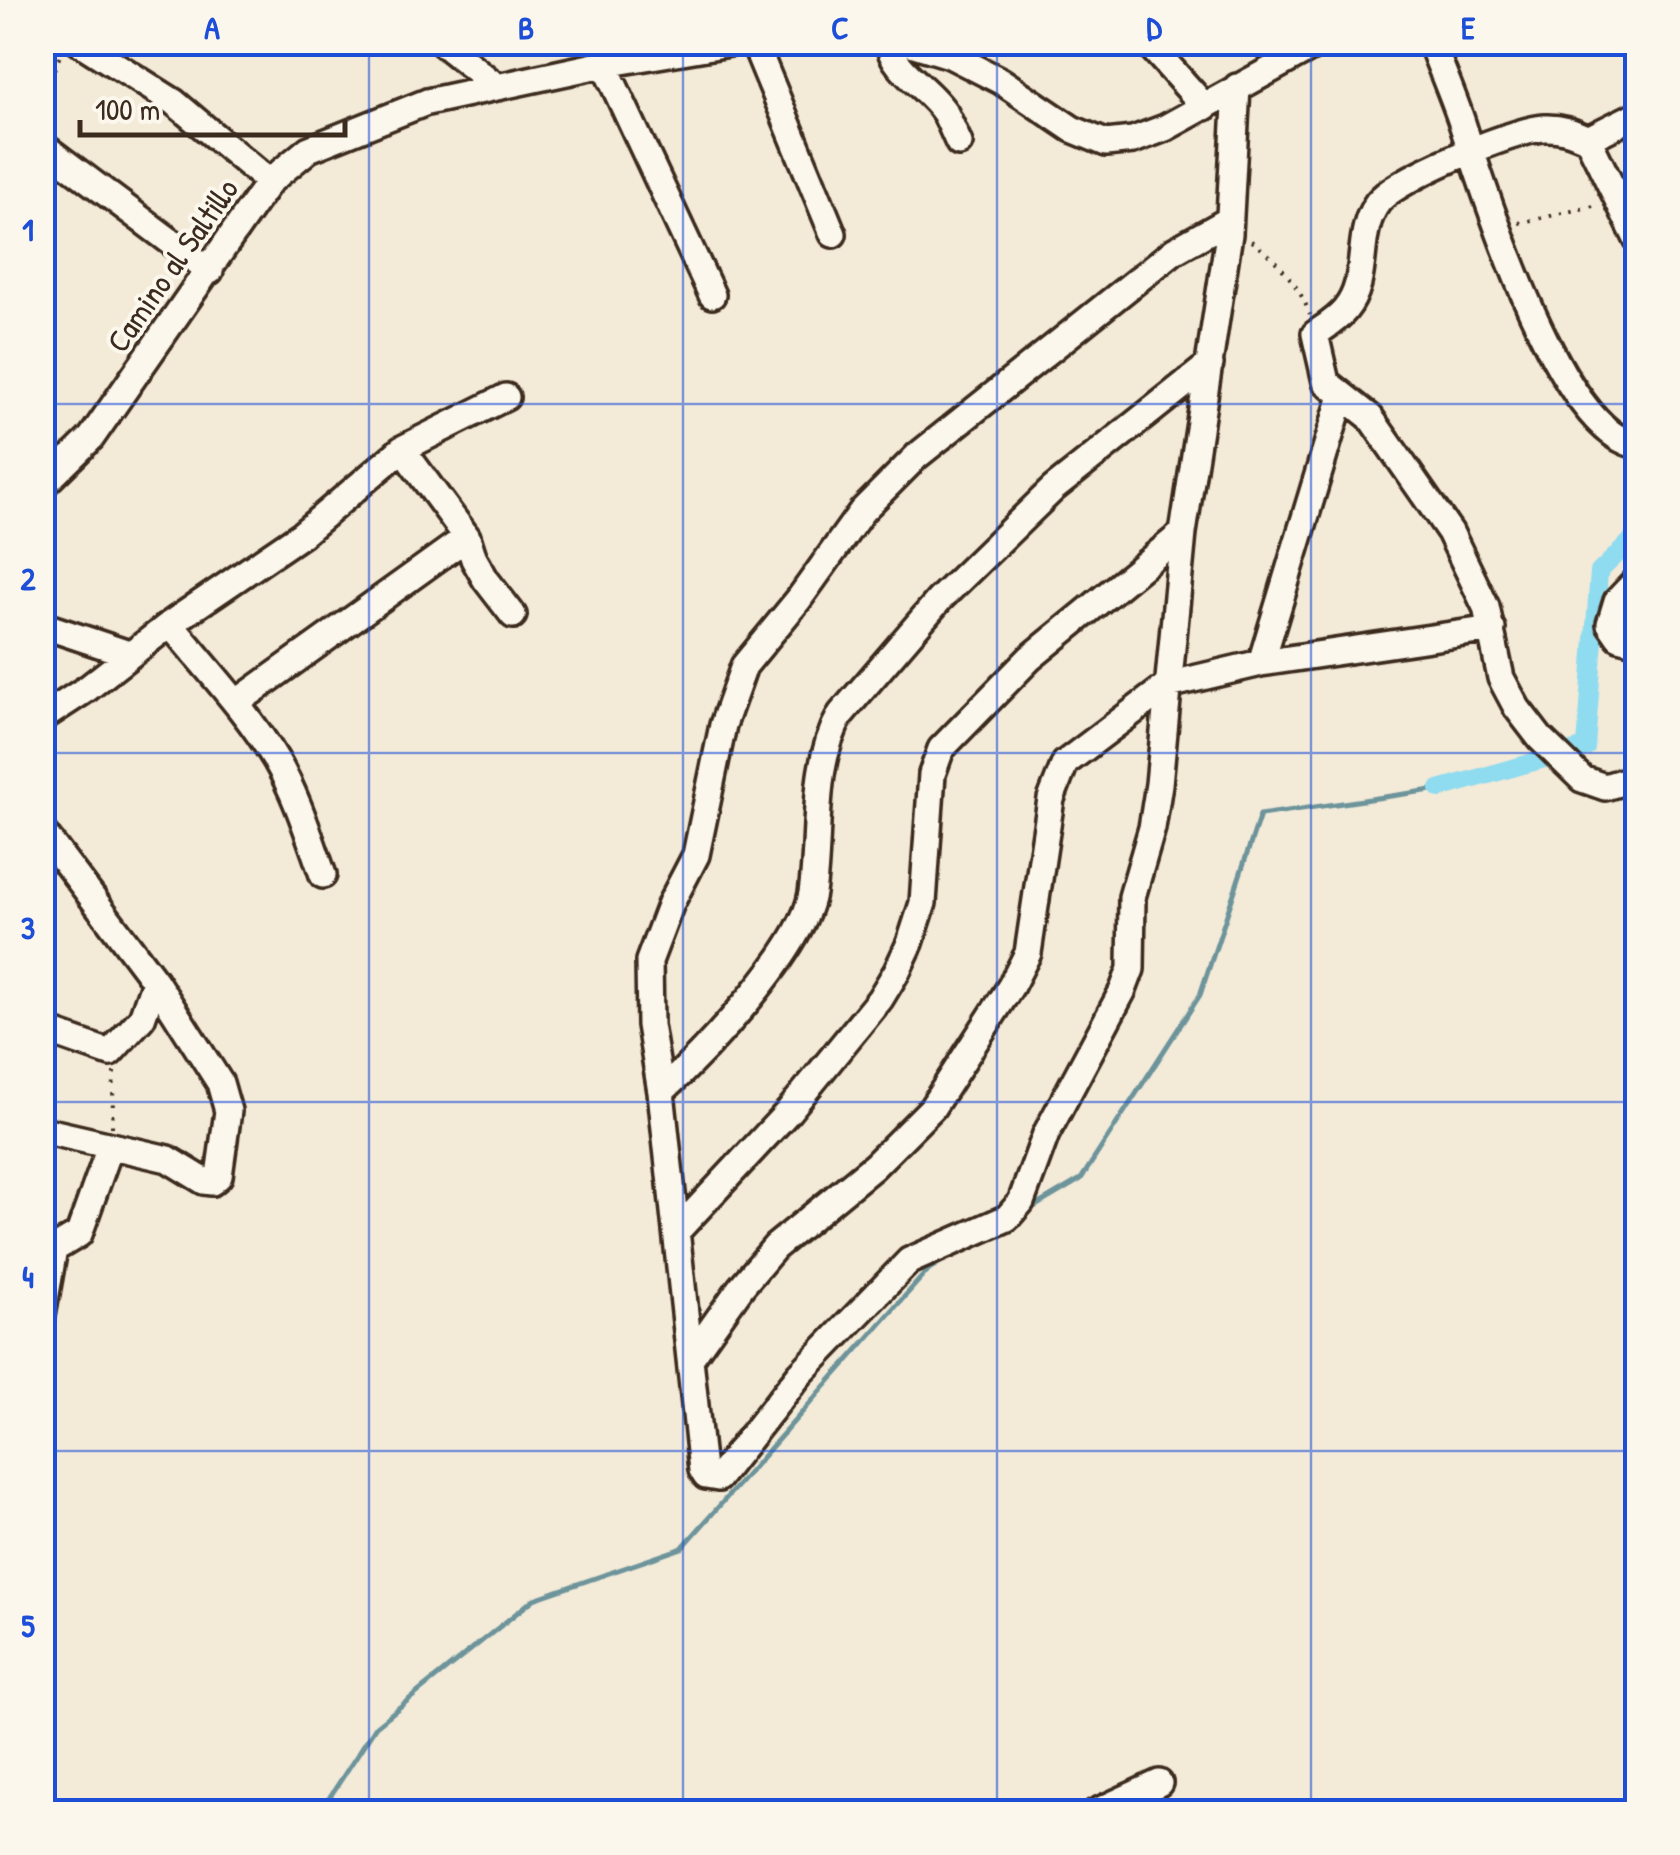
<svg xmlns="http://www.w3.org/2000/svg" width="1680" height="1855" font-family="'Patrick Hand',sans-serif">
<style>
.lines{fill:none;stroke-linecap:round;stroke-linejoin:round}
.stream{stroke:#6d949b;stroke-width:5}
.canal{stroke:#8fdbef;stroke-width:18}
.minor-casing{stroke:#3b2a1e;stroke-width:32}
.path{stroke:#3b2a1e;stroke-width:4;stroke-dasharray:2.5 8;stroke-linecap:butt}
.minor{stroke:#fbf7ec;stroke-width:25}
.grid{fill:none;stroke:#1d4ed8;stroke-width:2.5;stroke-opacity:0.55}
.labels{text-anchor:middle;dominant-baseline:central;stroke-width:8;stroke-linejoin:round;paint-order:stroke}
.street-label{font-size:32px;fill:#3b2a1e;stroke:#fbf7ec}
.neatline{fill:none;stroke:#1d4ed8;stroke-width:4}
.grid-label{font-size:32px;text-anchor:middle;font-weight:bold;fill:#1d4ed8}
</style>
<rect width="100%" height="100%" fill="#f3ead8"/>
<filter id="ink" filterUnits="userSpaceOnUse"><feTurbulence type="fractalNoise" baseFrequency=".01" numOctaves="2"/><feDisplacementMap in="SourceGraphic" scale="20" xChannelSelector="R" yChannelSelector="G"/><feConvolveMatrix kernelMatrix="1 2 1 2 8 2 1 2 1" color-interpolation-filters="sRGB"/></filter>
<g filter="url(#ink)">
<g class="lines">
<!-- stream -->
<path class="stream" d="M1027,1211L1081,1179L1200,995L1260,815L1439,789
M320,1812L376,1726L534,1599L682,1548L929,1269L952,1255"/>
<!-- canal -->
<path class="canal" d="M1439,789L1586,747L1599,572L1638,534"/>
<!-- minor casing -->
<g class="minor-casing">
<path id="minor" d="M79,42L174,102L269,182
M441,42L496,86
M754,42L833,234
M888,42C894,72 929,88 945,113C950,122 954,133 959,143
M908,42L950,55L1001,81L1072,129L1106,143L1133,140L1165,128L1321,42
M1147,42L1205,107
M1431,42C1442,71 1455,100 1464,129C1486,197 1561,435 1638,445
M604,64L712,295
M1588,139L1638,114
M42,145L210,271
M1638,241L1588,139C1573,132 1560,127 1544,128C1513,130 1395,179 1378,202C1354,234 1371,279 1345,310C1337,320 1325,327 1315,334L1326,382L1370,417L1450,532L1486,607L1501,678L1517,708L1540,738L1582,779L1605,787L1638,777
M1210,364L1053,489L939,600L841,714C810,768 821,833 812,893C803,949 704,1053 661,1092L690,1359L741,1287L775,1247L874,1166L932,1108L1011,986L1028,953L1051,799L1065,763L1168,685L1261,663L1492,629
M402,449L467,537L474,559L486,580L513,615
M42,486L91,438L269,182L309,149L427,102L604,64L736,42
M1638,579L1617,601L1610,624L1619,637L1638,642
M170,624C206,668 247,711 276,760C297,796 309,836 323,875
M42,625L129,654
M1261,663L1342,396
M236,703L467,537
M42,718L88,688L170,624L302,534L402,449L506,397
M42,831L155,981L220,1083L228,1111L219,1176L212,1182L204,1181L168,1159L42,1130
M42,1029L110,1053L142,1018L155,981
M661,1092L650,1025L649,961L671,903L696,855L723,725L744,666L799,599L862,511L917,456L1174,251L1229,220
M678,1230L788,1112L880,999L897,971L910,943L923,903L932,774L941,749L1030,658L1183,533
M42,1245L54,1249L79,1234L110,1147
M42,1316L54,1249
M690,1359L702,1470L706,1476L718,1478L800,1374L909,1261L1007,1218L1021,1202L1046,1134L1123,990L1131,969L1132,897L1152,828L1159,784L1183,533L1229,234L1237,87
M1096,1812L1159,1783"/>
</g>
<!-- path -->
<path class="path" d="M42,98L62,51
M1519,223L1598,205
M1251,241C1276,258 1300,286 1310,315
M112,1127L114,1072"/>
<!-- minor -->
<use href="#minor" class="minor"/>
</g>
</g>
<!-- grid -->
<path class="grid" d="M369,42V1812M683,42V1812M997,42V1812M1311,42V1812M42,404H1638M42,753H1638M42,1102H1638M42,1451H1638"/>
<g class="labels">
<!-- street labels -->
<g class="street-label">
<text transform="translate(172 265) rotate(-55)">Camino al Saltillo</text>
</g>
</g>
<!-- margin -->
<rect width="1680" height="1855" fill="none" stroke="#fbf7ec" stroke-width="110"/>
<!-- scale -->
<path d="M80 120v15h265v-15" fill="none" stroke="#3b2a1e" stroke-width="5"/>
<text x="95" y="120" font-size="30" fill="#3b2a1e" stroke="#fbf7ec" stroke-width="8" paint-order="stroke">100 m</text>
<rect x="55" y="55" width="1570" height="1745" class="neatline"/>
<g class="grid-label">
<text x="212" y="39">A</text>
<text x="526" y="39">B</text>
<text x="840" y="39">C</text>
<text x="1154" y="39">D</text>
<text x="1468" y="39">E</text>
<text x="28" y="241">1</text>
<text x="28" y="590">2</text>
<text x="28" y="939">3</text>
<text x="28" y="1288">4</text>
<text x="28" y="1637">5</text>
</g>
</svg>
